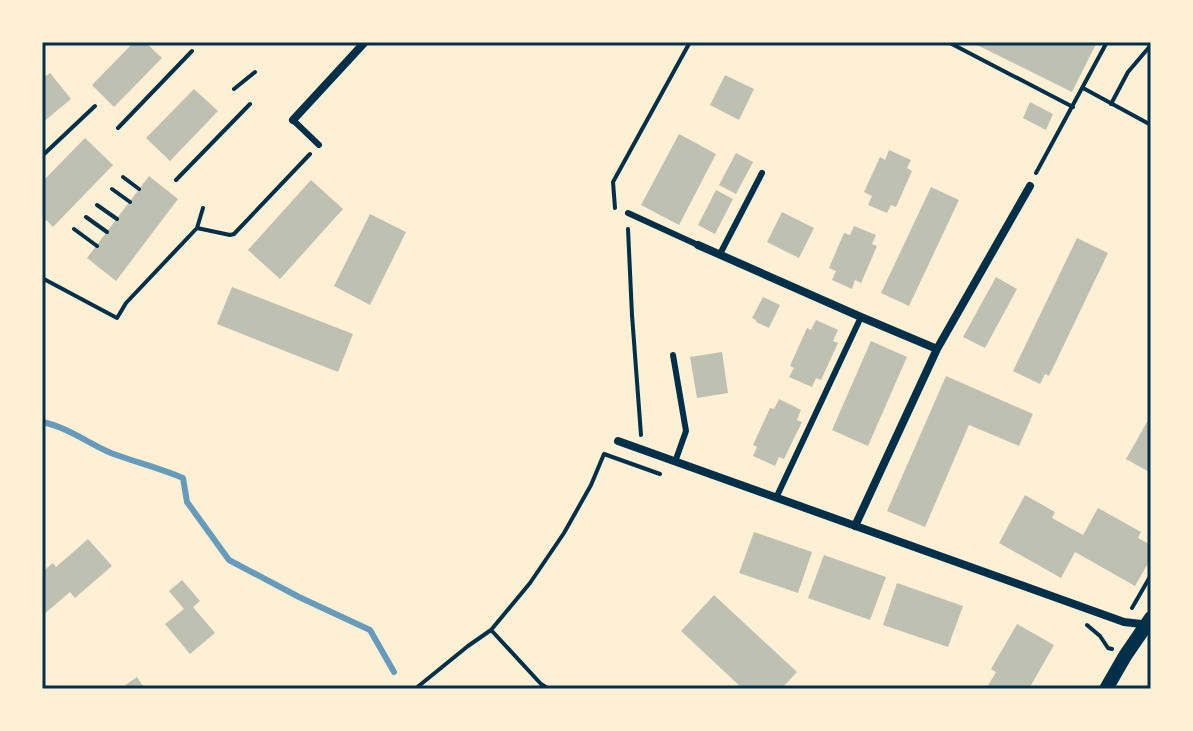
<svg xmlns="http://www.w3.org/2000/svg" width="1193" height="731" font-family="Mulish,sans-serif">
<style>
.lines{fill:none;stroke-linecap:round;stroke-linejoin:round}
.stream{stroke:#669bbc;stroke-width:6}
.building{fill:#bec0b2}
.path{stroke:#003049;stroke-width:4}
.service{stroke:#003049;stroke-width:6}
.minor{stroke:#003049;stroke-width:8}
.tertiary{stroke:#003049;stroke-width:14}
.neatline{fill:none;stroke:#003049;stroke-width:3}
</style>
<rect width="100%" height="100%" fill="#fdf0d5"/>
<g class="lines">
<!-- stream -->
<path class="stream" d="M42,422C67,427 88,443 111,453C135,462 159,468 183,478L187,502L229,560L299,597L370,630L394,672"/>
</g>
<!-- building -->
<path class="building" d="M134,42H145L162,58L114,107L92,85Z
M971,42H1092L1096,44L1072,92Z
M50,73L71,99L42,123V79Z
M725,75L754,89L739,120L710,105Z
M194,89L218,111L170,161L146,138Z
M1030,102L1053,114L1046,130L1023,118Z
M679,134L716,154L679,225L641,205Z
M85,138L113,165L53,227L42,216V182Z
M889,150L911,160L907,168L912,171L896,207L891,205L887,213L868,205L872,196L864,192L880,157L885,160Z
M736,153L753,162L736,194L719,185Z
M149,176L178,199L116,281L87,258Z
M311,180L343,209L280,279L248,250Z
M931,187L959,200L909,306L881,293Z
M716,190L733,199L715,234L698,225Z
M782,212L814,228L799,258L767,242Z
M370,214L406,232L370,305L334,286Z
M854,226L876,235L872,244L877,246L861,283L855,280L852,289L832,280L836,271L829,268L844,233L850,235Z
M1077,238L1108,253L1049,376L1045,374L1040,384L1013,371Z
M996,277L1017,289L985,348L963,337Z
M232,287L353,334L338,372L217,324Z
M763,297L780,305L769,328L756,322V320L752,318Z
M816,320L838,330L833,341L838,343L821,380L816,378L812,387L789,377L794,368L790,366L807,328L811,330Z
M871,341L907,357L868,446L832,430Z
M722,352L728,393L697,398L690,357Z
M946,376L1033,414L1019,446L969,425L925,527L887,511Z
M779,399L801,410L797,420L802,422L784,459L779,457L775,466L753,456L757,447L753,445L770,408L774,409Z
M1151,415V473L1126,459Z
M1025,495L1055,512L1052,518L1083,535L1098,508L1141,532L1138,538L1151,545V558L1135,586L1075,552L1061,578L999,543Z
M754,532L812,552L798,593L739,573Z
M88,539L112,566L75,598L70,592L42,616V572L53,563L56,567Z
M824,555L886,577L870,620L808,598Z
M182,580L200,601L193,607L215,633L190,654L165,624L184,609L169,591Z
M897,583L963,606L948,647L883,625Z
M714,595L797,672L781,689H743L681,631Z
M1017,624L1054,645L1030,687L1033,689H986L996,672L991,669Z
M137,677L145,689H127L124,686Z"/>
<g class="lines">
<!-- path -->
<path class="path" d="M948,42L1073,107
M1083,88L1151,125
M234,89L255,72
M1111,104L1128,72L1151,45
M118,128L192,51
M42,156L95,106
M1036,173L1107,42
M123,177L139,189
M176,180L250,104
M112,189L130,202
M97,205L117,219
M615,208L613,182L690,42
M86,217L107,232
M197,228L203,208
M74,229L97,246
M628,229L632,315L641,435
M42,278L117,318L126,303L197,228L230,235L234,234L310,154
M1132,608L1151,575
M1087,625L1100,636L1108,648L1112,649
M492,631L541,684L549,689
M415,689L468,646L491,630L530,583L564,533L591,485L604,454L660,474"/>
<!-- service -->
<path class="service" d="M293,120L319,145
M628,213L698,245
M720,254L762,173
M673,355L686,431L675,462
M776,498L861,317"/>
<!-- minor -->
<path class="minor" d="M293,120L365,42
M698,245L861,317L937,349
M618,441L1124,622L1150,625
M855,526L937,349L1030,186"/>
<!-- tertiary -->
<path class="tertiary" d="M1106,689L1125,656L1151,618"/>
</g>
<!-- border -->
<rect width="1193" height="731" fill="none" stroke="#fdf0d5" stroke-width="88"/>
<rect x="44" y="44" width="1105" height="643" class="neatline"/>
</svg>
